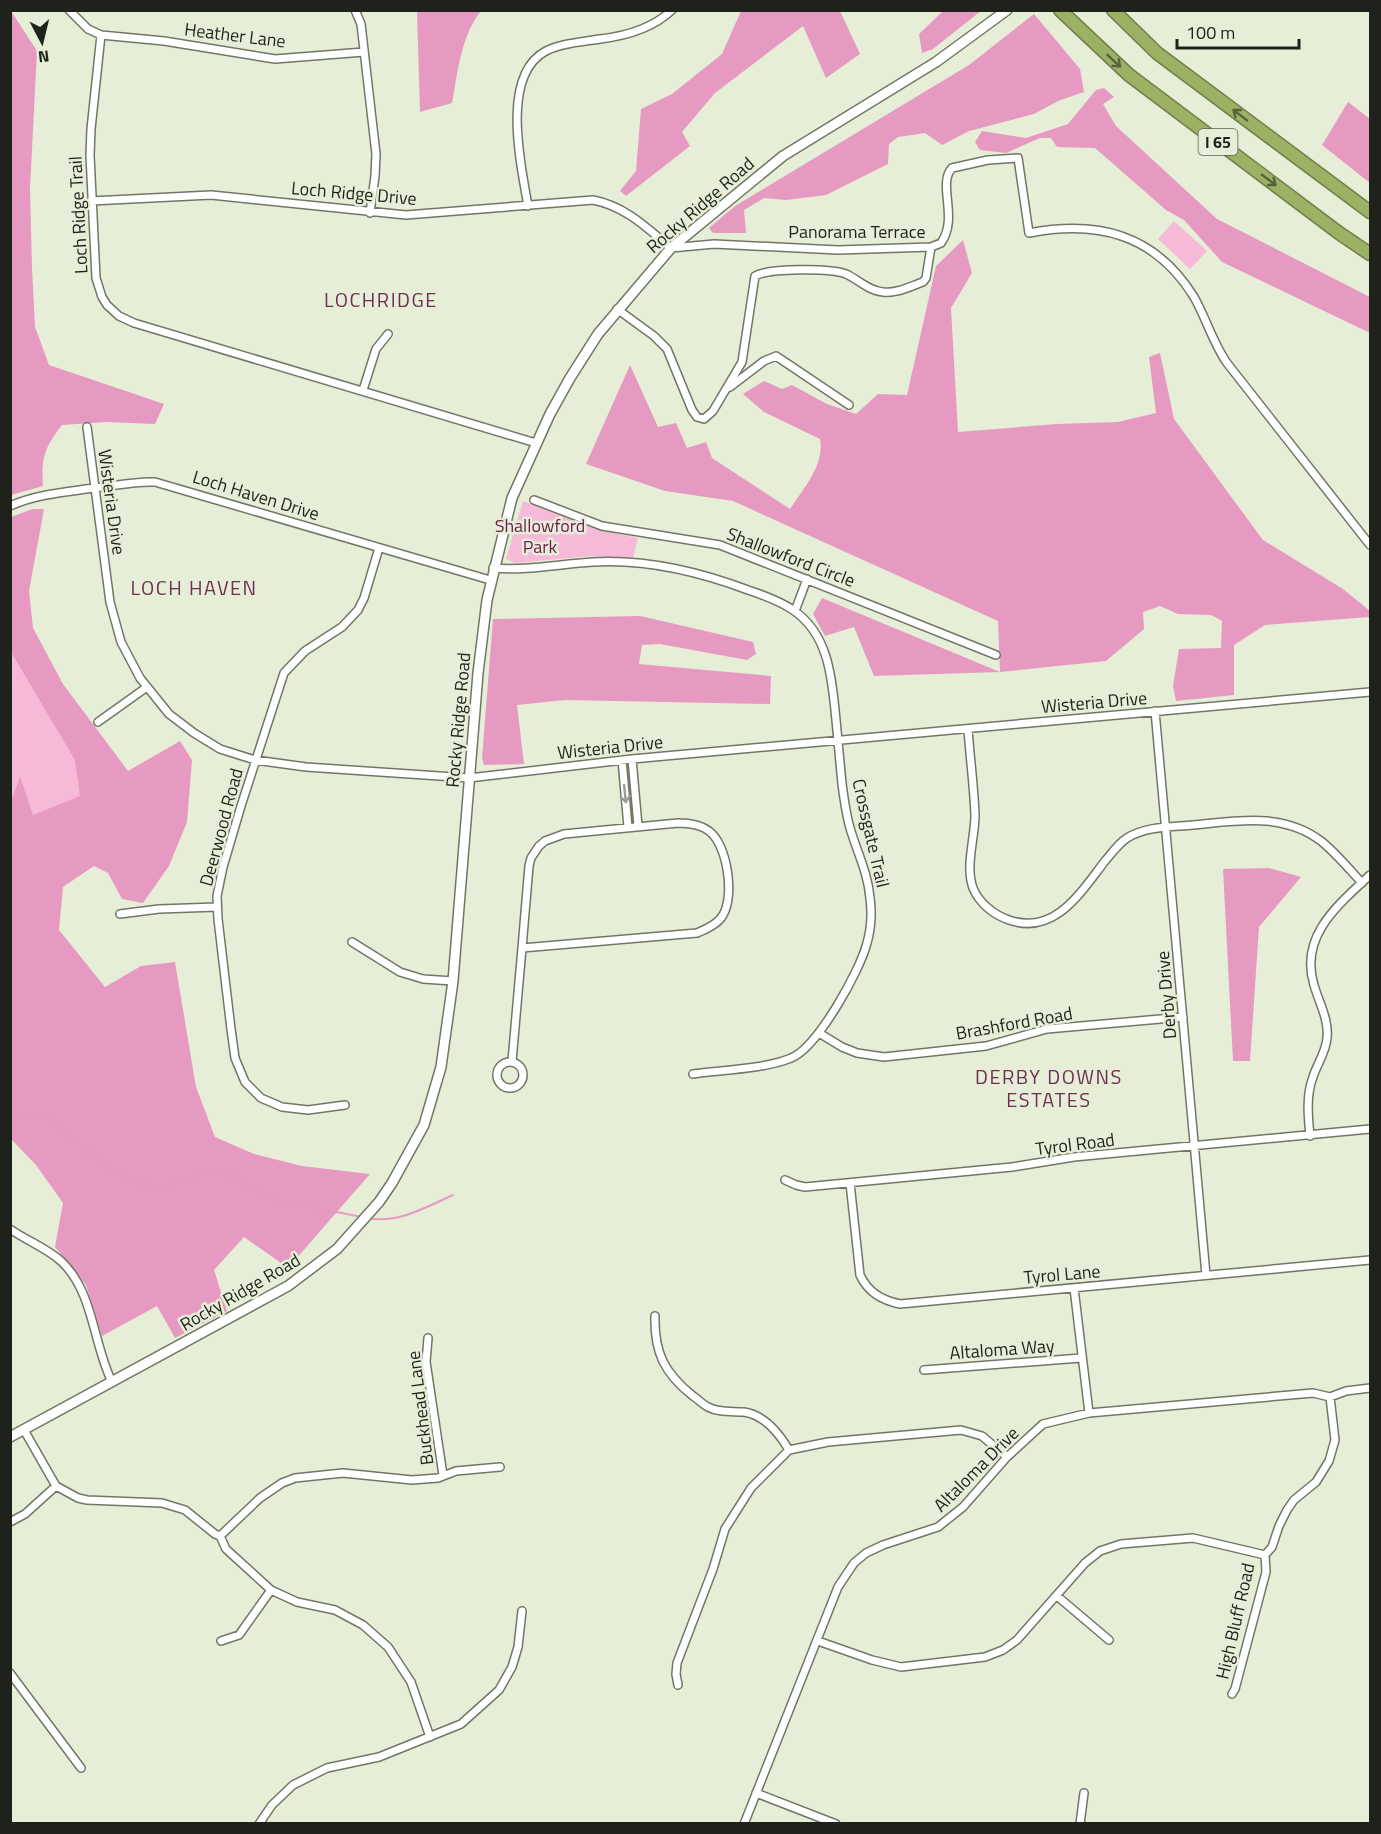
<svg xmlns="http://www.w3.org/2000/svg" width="1381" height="1834" font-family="'Titillium Web',sans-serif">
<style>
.green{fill:#f6b9d8}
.forest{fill:#e69ac1}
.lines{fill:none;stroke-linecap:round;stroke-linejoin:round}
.stream{stroke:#e699c1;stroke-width:2}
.street-casing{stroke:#717765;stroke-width:10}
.secondary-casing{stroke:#717765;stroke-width:12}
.highway-casing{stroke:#707f49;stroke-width:15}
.street{stroke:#fff;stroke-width:7}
.secondary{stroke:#fff;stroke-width:9}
.highway{stroke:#9bb163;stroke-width:12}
.oneway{stroke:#57623b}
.oneway2{stroke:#9a9c98}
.labels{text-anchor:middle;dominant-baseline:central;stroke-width:5;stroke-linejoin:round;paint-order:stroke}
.shield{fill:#e6eed8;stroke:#5b5f53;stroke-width:1.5}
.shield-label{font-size:16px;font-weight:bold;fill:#1f221a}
.street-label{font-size:18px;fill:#1f221a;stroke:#e6eed8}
.park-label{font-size:18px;fill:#721a50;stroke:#e6eed8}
.neighbourhood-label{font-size:20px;letter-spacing:1.5px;fill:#6d2e52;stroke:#e6eed8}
</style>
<rect width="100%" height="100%" fill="#e6eed8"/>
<!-- green -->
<path class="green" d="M1174,221L1207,251L1190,269L1158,239Z
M523,501L599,530L638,538L632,562L591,556L515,563L506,559Z
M33,509L22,614L110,788L11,829V517Z"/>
<!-- forest -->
<path class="forest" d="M944,10L981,11L933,49L922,53L919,34Z
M11,11L37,51L30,189L32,268L35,327L49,365L164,404L155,424L106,422L62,425C45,447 41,457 43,486L11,495Z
M417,11H481C461,36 458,71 452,103L420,112Z
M741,11H840L860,54L826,78L803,26L715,93L682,132L690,146L626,196L620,191L636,171L641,109L672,94L722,54Z
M1034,14L1080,69L1084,92L1058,101L1034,114L969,131L942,145L925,133L898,137L889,144L888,164L826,195L786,200L764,198L744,210L746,233H713L709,228L735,206L969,65Z
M1104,88L1114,97L1103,104L1116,126L1217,219L1370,297V333L1222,262L1184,220L1166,210L1095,148L1057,147L1051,138H1040L1006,153L980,150L975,142L982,131L1026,138L1068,124L1096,90Z
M1348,102L1370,119V183L1322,145Z
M963,240L972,273L951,308L958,432L1057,424L1118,422L1156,413L1149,357L1160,353L1174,419L1263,540L1343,589L1370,611V617L1265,625L1234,645V695L1176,701L1173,686L1179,649L1221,648L1222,621L1211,615L1178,614L1160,606L1143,612L1144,629L1106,661L1000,672L874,676L854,627L825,636L813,614L822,598L1000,672L998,621L733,501L665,491L586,464L630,365L658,427L676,423L687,448L706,442L712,458L790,509C803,489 825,465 820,439L764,412L743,394L764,381L782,389L792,385L827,404L856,414L878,394L907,395L936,266Z
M33,509H44L29,591L33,628L63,684L128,771L180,741L192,760L187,822L169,866L143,903L122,899L108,873L94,866L63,887L59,930L105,987L141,966L175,962L196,1087L215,1137L254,1154L302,1166L370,1174L288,1268L244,1237L214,1270L227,1311L175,1338L157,1306L102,1336L86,1285L55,1247L63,1203L36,1165L11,1139V801L20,777L33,815L80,796L75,760L11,652V517Z
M640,616L753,642L756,654L747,660L660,644L642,645L639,664L771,676L770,704L565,700L517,705L524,764L484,765L482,758L493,619Z
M1269,868L1301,877L1259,927L1250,1061H1233L1223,869Z"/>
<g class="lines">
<!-- stream -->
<path class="stream" d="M10,1117L41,1116L51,1118C82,1145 126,1194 170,1185C188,1181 204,1168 223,1170L274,1201L286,1202L362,1217
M368,1218C398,1224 426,1207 453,1195"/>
<!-- street casing -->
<g class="street-casing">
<path id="street" d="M69,10L88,29L101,35L164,41L275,59L364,52
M355,10L361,24L376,154L375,176L370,213
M101,35L91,129L90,155L96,278L102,297L107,305L119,316L134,323L536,443
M91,201L211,195L406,215L593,200C625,206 647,228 671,248L714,244L838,250L931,247L941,243C959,218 937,184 952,168L988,160L1018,158L1029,233C1098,220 1155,234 1194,297C1206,318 1213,343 1227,363L1370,545
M528,206C521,165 500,75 546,51C562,43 582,42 600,39C626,36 652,29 672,10
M617,309L654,336L667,349L692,410L697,417L704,419L713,411L742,362L755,276C769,268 831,268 846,274C859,280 869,291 883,292C896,294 911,286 923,282L926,278L931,247
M730,387L764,361L776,356L849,405
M363,390L376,349L388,334
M87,427L110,602L121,642L140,678L169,714L194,733L220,749L255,760L306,767L469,778L632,759L1370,692
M534,500L602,526L720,545L996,655
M10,506C37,494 66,492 94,488C114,486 135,481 155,482L490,580
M493,568C526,571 559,564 593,562C644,559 700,572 748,590C763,595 780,601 793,610C830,635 832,681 836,720C838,742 840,763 842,784C844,799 846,814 850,828C857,852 868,873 870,898C872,913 871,929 867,943C860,971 817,1048 791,1058C765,1069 722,1070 693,1074
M795,611L807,579
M1155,711L1206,1275
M98,722L147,687
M968,729C970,758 974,787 975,815C975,838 965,866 973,888C979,903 994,915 1009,920C1055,936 1081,892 1105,861C1112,853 1118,844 1127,838C1146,826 1172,827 1193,825C1237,821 1283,812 1321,841C1336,853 1349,869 1362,883
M632,759L638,826
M622,760L628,827
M678,823C689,823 700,824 709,831C727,844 735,895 723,915C718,924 707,929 697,933L522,948L529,866L531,858L539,846L545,841L564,834Z
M120,914L159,909L217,907
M352,942L400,972L423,979L453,981
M819,1033L842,1047L857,1053L884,1057L986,1046L1047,1029L1183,1017
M512,1061L522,948
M497 1075a13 13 0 1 1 26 0a13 13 0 1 1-26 0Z
M345,1105L308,1110L282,1107L261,1098L245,1082L235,1058L231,1029L218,919L217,896L223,867L241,806L284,673L305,651L342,627L358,610L364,598L379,548
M1310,1136C1308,1116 1306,1095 1313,1077C1317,1064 1326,1052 1327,1038C1329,1019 1319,1003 1314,985C1299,936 1338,905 1370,875
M785,1180L796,1185L805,1187L1012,1167L1074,1157L1370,1129
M850,1183L860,1275C868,1292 881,1300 900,1304L1370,1260
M10,1229C27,1241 47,1248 62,1262C94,1293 93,1344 112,1382
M1074,1288L1089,1413
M655,1316C654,1352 664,1373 693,1396C698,1399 702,1404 708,1407C719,1413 732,1411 744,1412C765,1415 779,1433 789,1450
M428,1338L426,1362L443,1475
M924,1370L1081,1358
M24,1430L56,1486L78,1498L87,1500L162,1503L185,1510L215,1534L220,1536L226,1549L271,1590L297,1602L335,1610L363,1625L388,1647L411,1682L430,1737
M10,1522L25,1514L56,1486
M220,1536L260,1498L282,1483L295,1478L343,1473L412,1480L438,1478L456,1471L500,1467
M1057,1596L1109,1640
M221,1641L239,1635L271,1590
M818,1641L872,1660L901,1667L985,1657L1003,1650L1017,1640L1085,1563L1100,1551L1121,1544L1193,1538L1265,1555
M10,1673L81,1768
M678,1685L676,1674L677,1663L713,1569L725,1529L751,1488L789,1450L828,1442L961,1430L982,1436L1007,1457
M1232,1694L1235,1689L1266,1572L1265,1555L1272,1547L1279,1526L1287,1510L1294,1500L1316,1482L1329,1461L1335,1440L1330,1397
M756,1793L836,1824
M259,1824L272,1805L293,1785L327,1768L379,1757L461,1724L499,1690L512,1667L518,1647L522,1611
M744,1824L838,1587L854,1563L866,1553L883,1545L938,1527L963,1507L1007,1457L1043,1424L1089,1413L1313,1393L1330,1397L1346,1391L1370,1388
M1080,1824L1084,1793"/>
</g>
<!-- secondary casing -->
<g class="secondary-casing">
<path id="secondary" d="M10,1437L288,1286L337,1249L379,1202L392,1183L424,1125L441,1067L453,981L478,673L487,600L512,498L550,414L570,378L598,334L671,248L783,156L936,62L1007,10"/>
</g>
<!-- highway casing -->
<g class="highway-casing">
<path id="highway" d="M1060,10L1129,75L1339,233L1370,254
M1113,10L1157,53L1370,212"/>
</g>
<!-- street -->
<use href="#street" class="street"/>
<!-- secondary -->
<use href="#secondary" class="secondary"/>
<!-- highway -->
<use href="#highway" class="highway"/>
</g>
<!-- one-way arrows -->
<defs><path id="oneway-shaft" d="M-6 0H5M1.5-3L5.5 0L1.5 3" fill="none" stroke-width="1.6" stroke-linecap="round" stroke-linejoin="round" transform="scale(1.5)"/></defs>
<g class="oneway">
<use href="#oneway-shaft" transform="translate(1114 61) rotate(43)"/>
<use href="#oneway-shaft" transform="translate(1240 115) rotate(-143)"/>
<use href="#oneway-shaft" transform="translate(1269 180) rotate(37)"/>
</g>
<use class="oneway2" href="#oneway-shaft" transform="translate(625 794) rotate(84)"/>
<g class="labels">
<!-- shield labels -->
<rect class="shield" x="1198.5" y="129" width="39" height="26" rx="4.5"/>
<g class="shield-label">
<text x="1218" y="142">I 65</text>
</g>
<!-- street labels -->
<g class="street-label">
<text transform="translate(235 35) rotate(7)">Heather Lane</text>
<text transform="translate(354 193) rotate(5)">Loch Ridge Drive</text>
<text transform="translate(700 205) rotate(-41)">Rocky Ridge Road</text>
<text transform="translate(78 215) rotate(-93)">Loch Ridge Trail</text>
<text x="857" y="231">Panorama Terrace</text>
<text transform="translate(256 495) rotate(17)">Loch Haven Drive</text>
<text transform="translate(112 502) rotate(82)">Wisteria Drive</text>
<text transform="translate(791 557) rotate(21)">Shallowford Circle</text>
<text transform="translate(1094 702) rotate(-5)">Wisteria Drive</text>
<text transform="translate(458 720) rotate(-85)">Rocky Ridge Road</text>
<text transform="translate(610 747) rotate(-6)">Wisteria Drive</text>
<text transform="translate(221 827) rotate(-75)">Deerwood Road</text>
<text transform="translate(871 833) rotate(77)">Crossgate Trail</text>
<text transform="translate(1166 995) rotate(-95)">Derby Drive</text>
<text transform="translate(1014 1023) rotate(-10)">Brashford Road</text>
<text transform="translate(1075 1144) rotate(-7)">Tyrol Road</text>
<text transform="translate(1062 1274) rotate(-5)">Tyrol Lane</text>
<text transform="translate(240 1292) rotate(-30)">Rocky Ridge Road</text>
<text transform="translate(1002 1349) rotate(-4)">Altaloma Way</text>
<text transform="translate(420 1408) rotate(-97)">Buckhead Lane</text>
<text transform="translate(976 1469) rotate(-45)">Altaloma Drive</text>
<text transform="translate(1235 1621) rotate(-77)">High Bluff Road</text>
</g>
<!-- park labels -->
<g class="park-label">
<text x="540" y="525">Shallowford<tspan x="540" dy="21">Park</tspan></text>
</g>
<!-- neighbourhood labels -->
<g class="neighbourhood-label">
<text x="381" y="299">LOCHRIDGE</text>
<text x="194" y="587">LOCH HAVEN</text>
<text x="1049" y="1076">DERBY DOWNS<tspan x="1049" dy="23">ESTATES</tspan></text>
</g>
</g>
<!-- border -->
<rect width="1381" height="1834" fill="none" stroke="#1f221a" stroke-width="24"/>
<!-- north arrow -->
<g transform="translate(42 42) rotate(173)" stroke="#e6eed8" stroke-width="4.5" paint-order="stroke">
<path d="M0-4.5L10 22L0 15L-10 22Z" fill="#1f221a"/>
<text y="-9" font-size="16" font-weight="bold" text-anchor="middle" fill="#1f221a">N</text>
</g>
<!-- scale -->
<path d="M1177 39v9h122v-9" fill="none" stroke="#1f221a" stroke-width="3"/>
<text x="1186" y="39" font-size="18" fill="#1f221a" stroke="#e6eed8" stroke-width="4.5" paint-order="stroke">100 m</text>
</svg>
